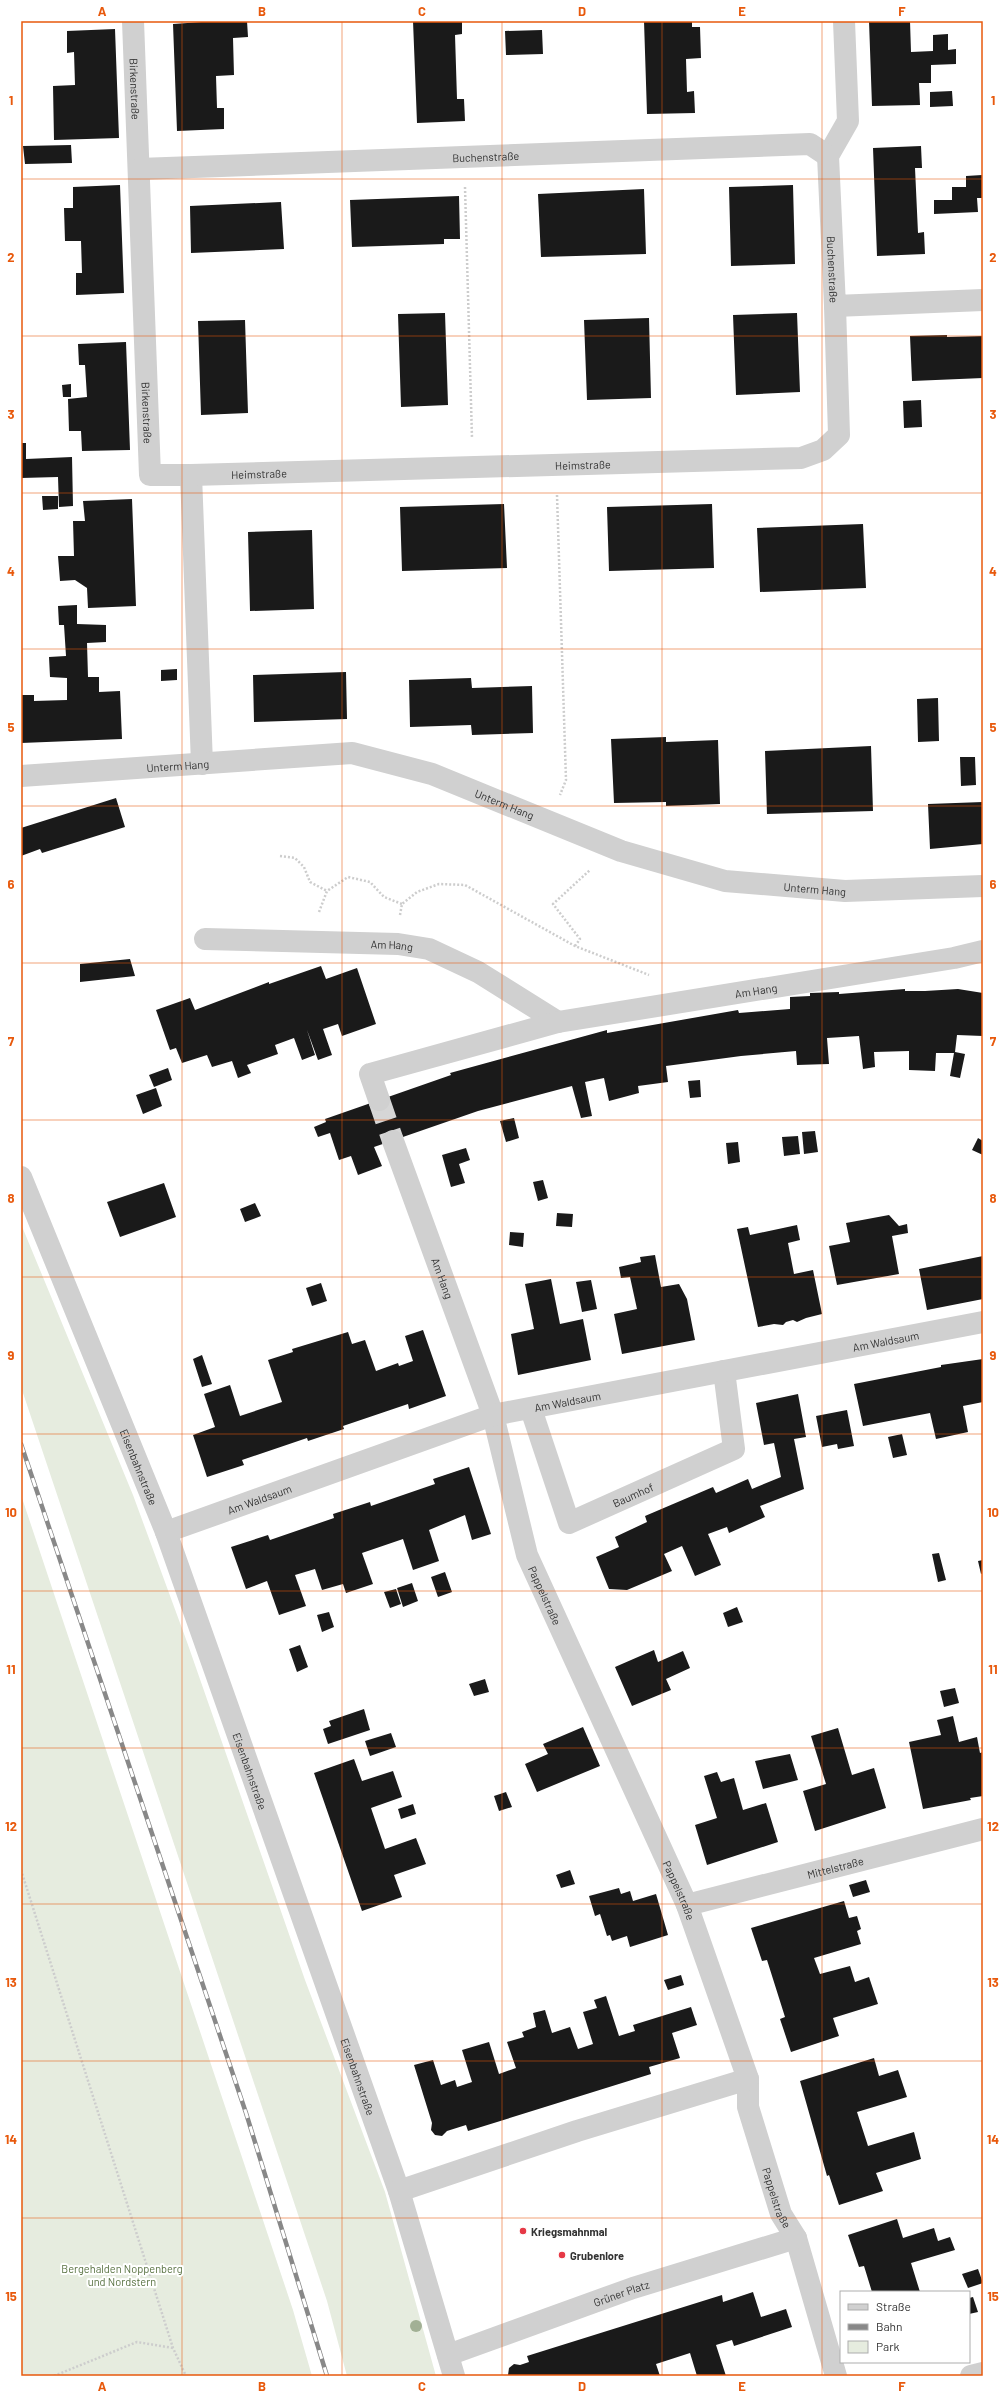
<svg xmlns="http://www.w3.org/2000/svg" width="1004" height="2397" font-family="Barlow,sans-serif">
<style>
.green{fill:#e6ecdf}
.building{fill:#1a1a1a}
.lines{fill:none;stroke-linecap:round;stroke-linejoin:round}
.minor-tunnel{stroke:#d6d6d6;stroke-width:22;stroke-dasharray:22 11;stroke-linecap:butt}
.path{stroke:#cdcdcd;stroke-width:2.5;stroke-dasharray:2 2;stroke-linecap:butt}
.minor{stroke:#d0d0d0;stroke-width:22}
.rail-casing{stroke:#888;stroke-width:4.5}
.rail{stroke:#fff;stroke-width:3;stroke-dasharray:9;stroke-linecap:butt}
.tree{fill:#a2b095}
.grid{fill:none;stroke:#e8590c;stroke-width:1;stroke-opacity:0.55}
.poi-dot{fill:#e63946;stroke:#fff;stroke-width:1.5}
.labels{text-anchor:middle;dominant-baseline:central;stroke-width:4;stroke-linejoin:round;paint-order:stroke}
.street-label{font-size:11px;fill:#333;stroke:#fff}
.poi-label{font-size:11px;font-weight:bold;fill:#333;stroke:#fff;text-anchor:start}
.park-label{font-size:11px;fill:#56703f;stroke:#fff}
.neatline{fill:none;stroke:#e8590c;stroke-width:1.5}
.grid-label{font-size:13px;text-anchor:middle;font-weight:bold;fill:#e8590c}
</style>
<rect width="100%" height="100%" fill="#fff"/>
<!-- green -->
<path class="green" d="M21,1224L133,1495L187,1642L305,1980L385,2192L436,2376H347L327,2301L21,1387Z
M21,1495L293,2310L312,2376H21Z"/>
<!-- building -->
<path class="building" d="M216,21H247L248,37L233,38L234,75L216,76L217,108H224V129L177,131L173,24Z
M413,21H462V34L455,35L457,99H464L465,121L417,123Z
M644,21H692V27H700L701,58L686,59L687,92L694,91L695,113L647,114Z
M869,21H910L911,52L933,51V35L948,34V50L956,49V64L931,65V83H919L920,105L872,106Z
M115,29L119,138L54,140L53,86L75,85L74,52L67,53V31Z
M542,30L543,54L506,55L505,31Z
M952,91L953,106L930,107V92Z
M71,145L72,163L25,164L23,146Z
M921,146L922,168H915L918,233L924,232L925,254L877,256L873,148Z
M982,175V198H977L978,212L934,214V200H952V187H966V176Z
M120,185L124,293L76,295V273H82L81,241H65L64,208H73V187Z
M793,185L795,264L731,266L729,187Z
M644,189L646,254L541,257L538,194Z
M459,196L460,239H444V244L352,247L350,200Z
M281,202L284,249L191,253L190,206Z
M445,313L448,405L401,407L398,314Z
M797,313L800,392L736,395L733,315Z
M649,318L651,398L587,400L584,320Z
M245,320L248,413L201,415L198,321Z
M947,335V337L983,336V378L912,381L910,336Z
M126,342L130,450L82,451L81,431H69L68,399L87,397L85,365H79L78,344Z
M71,384V397H63L62,385Z
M921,400L922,427L904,428L903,401Z
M21,443H26V459L72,457L73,506L59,507L58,477L21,478Z
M42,496H58V509L43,510Z
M132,499L136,606L88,608L87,588L75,580L60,581L58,556H74L73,521H85L83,501Z
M504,504L507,568L402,571L400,507Z
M712,504L714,568L609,571L607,507Z
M863,524L866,588L760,592L757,528Z
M312,530L314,609L250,611L248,532Z
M77,605V624L106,625V642L87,643L88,677H99V692L120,691L122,739L21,743V695H34V701L67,700V678L50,677L49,657L66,656L64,625H59L58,606Z
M177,669V680L161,681V670Z
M346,672L347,719L254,722L253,675Z
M471,678L472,688L532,686L533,733L472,735L471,725L410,727L409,680Z
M938,698L939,741L918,742L917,699Z
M666,737V742L718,740L720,804L666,806V802L614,803L611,739Z
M871,746L873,811L767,814L765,751Z
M960,757H975L976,785L961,786Z
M116,798L125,827L42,853L40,849L21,856V828Z
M983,802V844L930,849L928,804Z
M130,959L135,976L80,982V964Z
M321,966L326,979L357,968L376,1024L342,1036L338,1024L323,1029L332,1055L318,1060L307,1030L315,1055L302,1060L294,1038L275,1045L278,1054L247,1065L251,1073L238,1078L232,1061L212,1067L207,1055L182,1063L176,1048L170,1050L156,1010L190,998L195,1010L269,982V984Z
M905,989V991H925L958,989L983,993V1036L957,1035L955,1052L965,1054L960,1078L950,1076L954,1053H936L935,1071L909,1070V1051L874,1052L875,1067L863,1069L859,1036L827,1038L829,1064L797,1065L796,1051L741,1056L666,1066L668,1082L638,1086L639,1093L609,1101L604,1078L585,1082L592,1116L581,1118L572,1086L478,1111L374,1147L382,1166L358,1175L351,1156L339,1160L330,1133L318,1137L314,1127L326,1122L325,1119L451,1075L450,1073L607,1030V1033L738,1010L739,1013L790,1009V997L810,996V993L839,992V994Z
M168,1068L172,1080L154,1087L149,1075Z
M700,1080L701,1097L690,1098L688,1081Z
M156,1088L162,1106L143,1114L136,1095Z
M514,1118L519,1138L506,1142L500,1121Z
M815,1131L818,1152L804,1154L802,1132Z
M798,1136L800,1154L784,1156L782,1137Z
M978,1138L983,1141V1155L972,1150Z
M738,1142L740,1162L728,1164L726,1143Z
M466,1148L470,1160L459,1164L465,1183L451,1187L442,1155Z
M543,1180L548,1198L538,1201L533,1182Z
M164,1183L176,1217L120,1237L107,1202Z
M255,1203L261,1216L245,1222L240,1209Z
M557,1213L573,1214L572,1227L556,1226Z
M889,1215L899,1226L907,1224L908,1233L892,1236L899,1274L837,1285L829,1246L850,1242L846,1223Z
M797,1225L800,1240L788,1243L794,1274L813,1270L822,1314L806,1318L797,1322L793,1320L786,1322L783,1325L774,1324L758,1327L737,1229L748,1227L750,1235Z
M510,1232L524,1233L523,1247L509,1245Z
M655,1255L661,1287L679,1284L687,1299L695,1340L622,1354L614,1314L637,1309L630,1277L621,1278L619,1267L641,1262L640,1257Z
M983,1256V1299L927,1310L919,1269Z
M551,1279L560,1324L583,1319L591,1360L518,1375L511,1334L534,1329L525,1284Z
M591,1280L597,1309L582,1312L576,1282Z
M321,1283L327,1301L312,1306L306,1288Z
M423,1330L446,1396L409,1409L408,1404L343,1426L344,1429L308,1441L307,1438L242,1460L244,1465L207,1477L193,1435L215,1427L204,1394L230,1385L240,1416L282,1402L268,1360L293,1352L292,1349L348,1332L352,1344L365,1340L376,1371L398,1363L399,1366L413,1361L405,1336Z
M202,1355L212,1384L202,1387L193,1359Z
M983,1359V1402L963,1406L968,1432L936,1439L930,1413L863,1426L854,1384L941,1367V1365Z
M798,1394L806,1437L794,1439L804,1489L760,1506L765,1517L729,1533L727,1527L708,1534L721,1565L695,1576L682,1546L664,1554L672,1571L627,1590L609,1589L596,1557L619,1547L615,1537L647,1522L645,1516L713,1487L716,1493L748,1479L752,1489L781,1477L774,1443L764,1445L756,1403Z
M847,1410L854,1446L838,1449L837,1444L822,1447L816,1416Z
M902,1434L907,1455L893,1458L888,1437Z
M469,1467L491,1534L472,1540L465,1515L429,1530L439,1561L413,1570L403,1539L362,1553L373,1584L346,1593L343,1584L322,1590L315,1569L295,1575L306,1606L279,1615L267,1581L246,1589L231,1547L268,1535L270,1540L334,1518L333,1514L370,1502L371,1506L435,1484L433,1479Z
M939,1553L946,1580L938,1582L932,1554Z
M983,1560V1573L981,1574L978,1561Z
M445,1572L452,1592L438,1597L431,1577Z
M412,1583L418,1601L403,1607L397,1588Z
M396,1589L401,1604L390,1608L384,1592Z
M737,1607L743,1622L728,1627L723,1613Z
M329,1612L334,1627L322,1632L317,1615Z
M300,1645L308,1667L297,1672L289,1649Z
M654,1650L658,1662L683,1651L690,1668L666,1679L671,1690L632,1706L615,1667Z
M485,1679L489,1692L474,1696L469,1684Z
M955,1688L959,1703L944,1707L940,1691Z
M364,1709L370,1730L328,1744L323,1729L331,1726L329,1721Z
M953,1716L959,1742L977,1737L980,1753L983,1752V1796L970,1798L971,1800L923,1809L909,1742L941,1735L937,1720Z
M583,1727L600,1766L537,1792L525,1764L548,1754L543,1744Z
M838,1728L852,1775L874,1768L886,1808L815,1831L803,1791L826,1784L811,1736Z
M391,1733L396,1747L370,1756L365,1741Z
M790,1754L798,1780L763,1789L755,1761Z
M354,1759L362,1781L393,1771L402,1797L371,1808L385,1849L416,1838L426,1864L394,1875L402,1897L362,1911L314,1773Z
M717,1772L721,1782L734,1778L743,1810L766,1803L778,1842L707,1865L695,1825L717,1818L704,1776Z
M506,1792L512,1807L499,1811L494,1796Z
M413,1804L416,1814L401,1819L398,1809Z
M570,1870L575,1884L561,1888L556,1875Z
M866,1880L870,1892L853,1897L849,1885Z
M619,1888L621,1894L630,1891L633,1901L656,1894L668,1935L630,1947L627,1936L612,1941L610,1935L607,1936L600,1914L595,1916L589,1896Z
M844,1901L849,1918L857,1916L861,1929L857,1931L861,1944L814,1958L820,1974L850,1966L855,1982L869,1977L878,2004L833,2018L839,2036L791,2052L780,2019L785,2017L767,1960L762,1961L751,1928Z
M681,1975L684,1985L668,1990L664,1980Z
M606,1996L619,2036L635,2031L633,2025L691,2007L697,2025L672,2033L680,2058L649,2067L651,2074L468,2131L466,2125L447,2131L442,2136L435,2135L431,2130L432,2123L414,2065L433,2060L441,2085L455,2080L457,2087L472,2082L462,2050L489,2042L499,2074L516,2068L507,2042L524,2037L522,2032L536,2027L533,2013L545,2010L552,2033L570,2027L578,2049L593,2044L583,2012L597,2008L594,2000Z
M874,2058L879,2076L898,2070L907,2097L857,2112L868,2146L914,2132L921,2159L876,2173L883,2191L839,2205L829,2175L827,2176L800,2081Z
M897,2219L903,2238L934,2228L938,2241L950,2237L955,2250L911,2263L920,2292H872L864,2266L859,2267L848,2235Z
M978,2269L983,2283L968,2288L962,2274Z
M753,2292L761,2317L786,2309L792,2327L734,2346L732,2340L716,2345L726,2376H697L690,2353L656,2364L660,2376L508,2375L509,2368L514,2364L520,2365L529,2362L527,2356L722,2295L723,2302Z
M973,2297L978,2312L969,2314V2298Z"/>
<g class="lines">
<!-- minor-tunnel -->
<path class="minor-tunnel" d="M379,1100L393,1141"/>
<!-- path -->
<path class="path" d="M465,187L472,438
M557,495L566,780L560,795
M280,856L295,858L304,867L310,882L327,891
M319,912L327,891L348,877L370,882L384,897L402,904
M400,915L402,904L417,892L439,884L465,885L575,946L649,975
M575,946L580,939L553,904L590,870
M21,1870L173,2348L186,2376
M54,2376L137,2342L173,2348"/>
<!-- minor -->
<g class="minor">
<path id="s1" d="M133,21L150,475H191L202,764"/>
<path id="s2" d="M844,21L848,121L828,156L835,306L983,300"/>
<path id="s3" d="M139,169L810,144L828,156"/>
<path id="s4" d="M191,475L801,458L823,450L839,435L835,306"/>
<path id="s5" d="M21,776L352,753L432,774L621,851L725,881L845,891L983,886"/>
<path id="s6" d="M205,939L398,944L429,949L478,972L558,1022"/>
<path id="s7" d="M379,1100L370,1074L558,1022L954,958L983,951"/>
<path id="s8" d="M393,1141L493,1415L527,1555L687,1905L748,2079V2107L781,2214L796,2238L836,2376"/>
<path id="s9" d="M21,1177L166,1532L399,2191L454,2376"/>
<path id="s10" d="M531,1409L569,1523L734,1449L724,1371"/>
<path id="s11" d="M166,1532L493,1415L983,1322"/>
<path id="s12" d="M687,1905L983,1829"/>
<path d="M399,2191L577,2131L748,2079"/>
<path id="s13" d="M448,2355L633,2288L796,2238"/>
<path d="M971,2376L983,2373"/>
</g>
<!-- rail casing -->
<g class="rail-casing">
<path id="rail" d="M21,1444L246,2113L327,2376"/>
</g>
<!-- rail -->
<use href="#rail" class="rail"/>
</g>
<!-- trees -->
<circle class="tree" cx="416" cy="2326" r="6"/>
<!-- grid -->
<path class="grid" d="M182,21V2376M342,21V2376M502,21V2376M662,21V2376M822,21V2376M21,179H983M21,336H983M21,493H983M21,649H983M21,806H983M21,963H983M21,1120H983M21,1277H983M21,1434H983M21,1591H983M21,1748H983M21,1904H983M21,2061H983M21,2218H983"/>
<!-- markers -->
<g class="poi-dot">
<circle cx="523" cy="2231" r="4"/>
<circle cx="562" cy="2255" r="4"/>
</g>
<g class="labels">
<!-- street labels -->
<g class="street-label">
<text stroke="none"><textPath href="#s1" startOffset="68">Birkenstraße</textPath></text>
<text stroke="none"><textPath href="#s3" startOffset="347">Buchenstraße</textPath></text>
<text stroke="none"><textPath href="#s2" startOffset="254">Buchenstraße</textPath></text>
<text stroke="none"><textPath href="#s1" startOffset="392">Birkenstraße</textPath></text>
<text stroke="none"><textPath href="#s4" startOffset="392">Heimstraße</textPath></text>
<text stroke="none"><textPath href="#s4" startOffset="68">Heimstraße</textPath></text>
<text stroke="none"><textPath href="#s5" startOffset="157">Unterm Hang</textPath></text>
<text stroke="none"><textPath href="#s5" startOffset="493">Unterm Hang</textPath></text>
<text stroke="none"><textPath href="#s5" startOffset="817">Unterm Hang</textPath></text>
<text stroke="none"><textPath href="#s6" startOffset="187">Am Hang</textPath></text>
<text stroke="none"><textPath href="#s7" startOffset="423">Am Hang</textPath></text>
<text stroke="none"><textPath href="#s8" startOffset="146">Am Hang</textPath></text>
<text stroke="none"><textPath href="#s11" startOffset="747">Am Waldsaum</textPath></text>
<text stroke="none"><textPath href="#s11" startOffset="423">Am Waldsaum</textPath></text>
<text stroke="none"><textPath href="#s9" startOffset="313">Eisenbahnstraße</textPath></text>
<text stroke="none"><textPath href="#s10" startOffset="190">Baumhof</textPath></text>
<text stroke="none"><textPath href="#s11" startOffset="99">Am Waldsaum</textPath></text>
<text stroke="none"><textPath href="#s8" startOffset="480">Pappelstraße</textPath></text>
<text stroke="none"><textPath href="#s9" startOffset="637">Eisenbahnstraße</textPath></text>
<text stroke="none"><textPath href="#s12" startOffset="153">Mittelstraße</textPath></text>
<text stroke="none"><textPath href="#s8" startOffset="804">Pappelstraße</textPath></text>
<text stroke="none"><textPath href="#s9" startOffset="961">Eisenbahnstraße</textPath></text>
<text stroke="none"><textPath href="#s8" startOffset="1128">Pappelstraße</textPath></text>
<text stroke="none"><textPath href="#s13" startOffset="184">Grüner Platz</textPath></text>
</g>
<!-- poi labels -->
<g class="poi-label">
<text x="531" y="2231">Kriegsmahnmal</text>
<text x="570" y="2255">Grubenlore</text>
</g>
<!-- park labels -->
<g class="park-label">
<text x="122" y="2268">Bergehalden Noppenberg<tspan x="122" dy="13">und Nordstern</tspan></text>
</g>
</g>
<!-- border -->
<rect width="1004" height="2397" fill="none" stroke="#ffffff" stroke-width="44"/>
<!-- legend -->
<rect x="840" y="2291" width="130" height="72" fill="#ffffff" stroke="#adadad"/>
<rect x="848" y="2304" width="20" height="6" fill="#d0d0d0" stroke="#adadad"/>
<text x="876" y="2311" font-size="12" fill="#333333">Straße</text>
<rect x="848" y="2324" width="20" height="6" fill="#888888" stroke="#adadad"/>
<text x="876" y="2331" font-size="12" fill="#333333">Bahn</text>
<rect x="848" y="2341" width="20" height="12" fill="#e6ecdf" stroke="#adadad"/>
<text x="876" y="2351" font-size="12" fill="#333333">Park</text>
<rect x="22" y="22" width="960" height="2353" class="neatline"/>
<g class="grid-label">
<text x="102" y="16">A</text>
<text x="262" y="16">B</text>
<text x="422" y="16">C</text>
<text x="582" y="16">D</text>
<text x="742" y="16">E</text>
<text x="902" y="16">F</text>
<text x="11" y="105">1</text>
<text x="993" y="105">1</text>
<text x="11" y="262">2</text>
<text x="993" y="262">2</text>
<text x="11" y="419">3</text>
<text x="993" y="419">3</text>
<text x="11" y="576">4</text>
<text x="993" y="576">4</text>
<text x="11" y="732">5</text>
<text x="993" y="732">5</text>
<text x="11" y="889">6</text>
<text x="993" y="889">6</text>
<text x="11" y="1046">7</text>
<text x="993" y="1046">7</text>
<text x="11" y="1203">8</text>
<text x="993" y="1203">8</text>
<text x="11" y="1360">9</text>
<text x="993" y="1360">9</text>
<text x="11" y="1517">10</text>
<text x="993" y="1517">10</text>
<text x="11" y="1674">11</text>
<text x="993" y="1674">11</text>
<text x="11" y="1831">12</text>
<text x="993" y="1831">12</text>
<text x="11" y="1987">13</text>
<text x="993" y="1987">13</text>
<text x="11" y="2144">14</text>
<text x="993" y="2144">14</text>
<text x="11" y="2301">15</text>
<text x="993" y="2301">15</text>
<text x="102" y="2391">A</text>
<text x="262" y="2391">B</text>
<text x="422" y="2391">C</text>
<text x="582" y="2391">D</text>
<text x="742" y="2391">E</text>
<text x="902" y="2391">F</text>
</g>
</svg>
